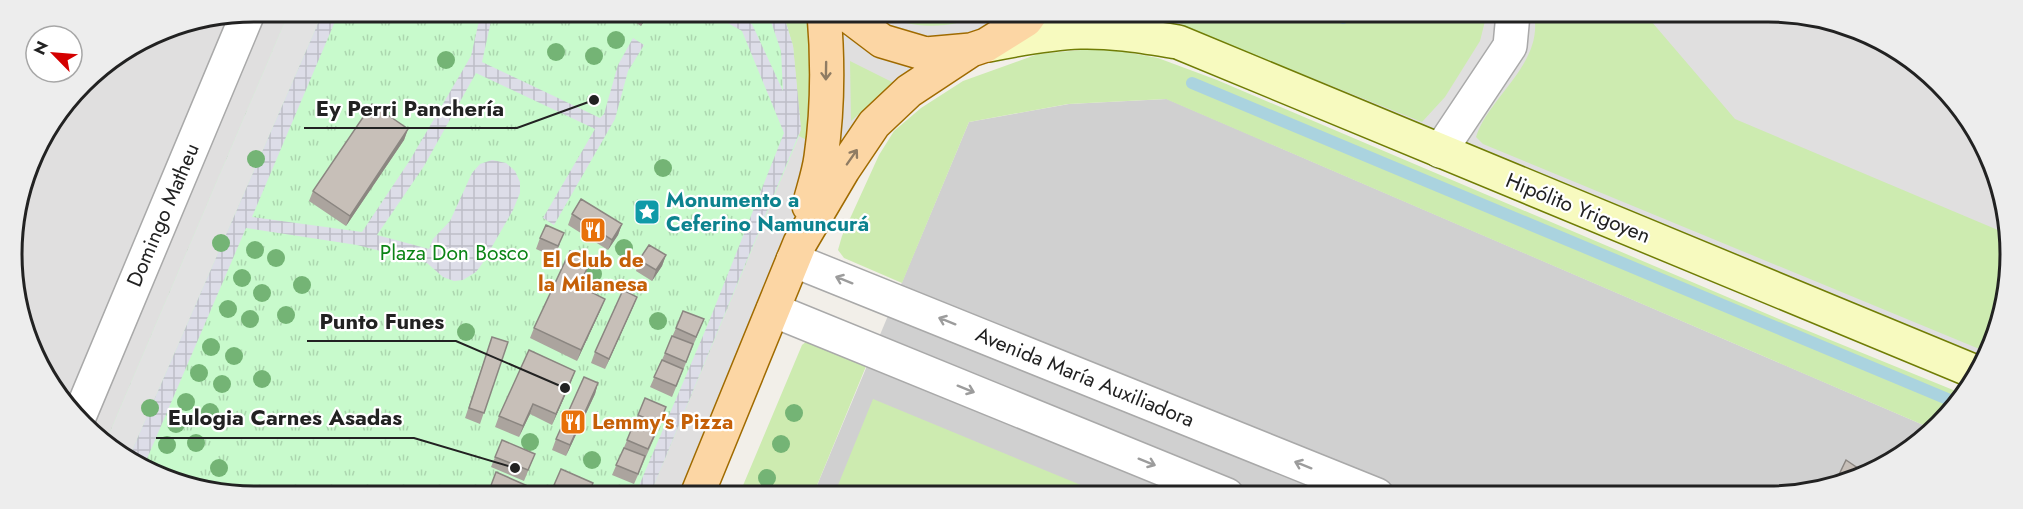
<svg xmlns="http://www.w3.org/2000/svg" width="2023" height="509" font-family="Jost,sans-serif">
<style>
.residential{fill:#e0dfdf}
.religious{fill:#d0d0d0}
.grass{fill:#cdebb0}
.park{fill:url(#park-tufts)}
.parking{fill:#e2e2e2}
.plaza{fill:url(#plaza-grid)}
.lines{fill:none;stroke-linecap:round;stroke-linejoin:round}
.stream{stroke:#aad3df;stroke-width:12}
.street-casing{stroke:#a9a9a9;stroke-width:36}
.secondary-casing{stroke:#707d05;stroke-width:36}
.primary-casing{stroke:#a06b00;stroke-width:36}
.street{stroke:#fff;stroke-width:33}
.secondary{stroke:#f7fabf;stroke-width:33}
.primary{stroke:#fcd6a4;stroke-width:33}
.tree{fill:#74b475}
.wall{fill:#aba49e}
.shaded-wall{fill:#8b8681}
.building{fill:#c7bfb8;stroke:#8b8681;stroke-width:1.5}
.oneway{stroke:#8f7c63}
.oneway2{stroke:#9c9c9c}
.labels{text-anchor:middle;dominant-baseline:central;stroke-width:4.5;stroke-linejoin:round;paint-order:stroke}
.culture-label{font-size:21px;font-weight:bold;fill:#0d838f;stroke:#fff;text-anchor:start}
.street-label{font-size:21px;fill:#222;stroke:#fff}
.park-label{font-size:21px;fill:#0c8416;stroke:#fff}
.food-label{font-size:21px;font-weight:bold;fill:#c56008;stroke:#fff}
.rim{fill:none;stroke:#222;stroke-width:3}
.leader{fill:none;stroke:#222;stroke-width:2}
.callout-dot{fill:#222;stroke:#fff;stroke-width:2}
.callout-label{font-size:22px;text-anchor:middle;font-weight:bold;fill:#222;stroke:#fff;stroke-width:4.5;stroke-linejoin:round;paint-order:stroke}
</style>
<defs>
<pattern id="park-tufts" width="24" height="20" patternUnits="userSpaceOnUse" patternTransform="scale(1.5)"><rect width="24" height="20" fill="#c8facc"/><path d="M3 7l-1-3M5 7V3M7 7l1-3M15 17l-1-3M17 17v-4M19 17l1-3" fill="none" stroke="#acd6af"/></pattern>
<pattern id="plaza-grid" width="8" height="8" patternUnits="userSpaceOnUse" patternTransform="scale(1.5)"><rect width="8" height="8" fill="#dddde8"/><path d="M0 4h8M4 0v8" fill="none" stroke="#bdbdc7"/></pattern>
</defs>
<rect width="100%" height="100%" fill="#f2efe9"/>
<!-- residential -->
<path class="residential" d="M255,12L1800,14L1890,45L1961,107L2003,192L2009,286L1986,362L1178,42L986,45L874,124L697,495H223L133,464L62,402L25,332L13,238L37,148L94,72L162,30Z"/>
<!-- religious -->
<path class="religious" d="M1167,99L1935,430L1875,472L1800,495H813L969,122L1069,104Z"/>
<!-- grass -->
<path class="grass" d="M783,13H804L815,54L814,144L799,136L801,129L793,46Z
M883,13H983C956,29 909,31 883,13Z
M1167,13L1484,14L1486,17L1480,41L1445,97L1422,122L1224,43L1179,23Z
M1534,14H1645L1735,119L2005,233L2009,286L1989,353L1483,144L1476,137C1489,96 1544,64 1534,14Z
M1103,48L1158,58L1217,80L1779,319L1963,394L1940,426L1935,430L1166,99L1068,104L969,122L902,283L844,258L838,250L842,236L879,155L894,131L921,108L963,81L1038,54Z
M850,61L894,83L851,121Z
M812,337L869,359L813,495H739L802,345Z
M873,399L1105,495H834Z"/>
<!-- park -->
<path class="park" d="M289,12L783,13L793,46L799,136L650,495H223L133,464L106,441Z"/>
<!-- parking -->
<path class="parking" d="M289,12H323L128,460L106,441Z"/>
<!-- plaza -->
<path class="plaza" d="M323,12H339L252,217L362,232L410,160L471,56L481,12H493L482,62L600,118L604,114L618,65L633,38L644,45L628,71L615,119L554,225L543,218L595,129L476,73L424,166L377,235L429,249L433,239L450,221L472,173L480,164L492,160L506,163L515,171L520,182V193L513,210L482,264L476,272L463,280L454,281L443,277L427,263L357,245L246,228L143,468L133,464L128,460Z
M710,13H733L752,24L783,91L781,51L768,13H783L793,46L801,129L650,495H635L708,324L784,133L742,31Z"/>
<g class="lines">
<!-- stream -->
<path class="stream" d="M1339,13L1343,18
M1192,83L1957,403"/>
<!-- street casing -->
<g class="street-casing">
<path id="street" d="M1440,151L1510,46L1513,14
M793,260L1377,495
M773,310L1227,495
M79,417L248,13"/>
</g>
<!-- secondary casing -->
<g class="secondary-casing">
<path id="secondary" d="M988,45C1018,39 1049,33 1080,32C1113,31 1146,37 1178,42L1978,373"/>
</g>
<!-- primary casing -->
<g class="primary-casing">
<path id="primary" d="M845,13L882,41L926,54L971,50L986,45L1026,20L1031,13
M809,206C813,190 819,173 821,157C828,109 828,60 824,13
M697,495L800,243L843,170L874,124L909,91L971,50"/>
</g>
<!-- street -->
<use href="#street" class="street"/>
<!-- secondary -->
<use href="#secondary" class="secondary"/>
<!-- primary -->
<use href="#primary" class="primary"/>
</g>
<!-- trees -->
<g class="tree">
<circle cx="616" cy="40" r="9"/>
<circle cx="556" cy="52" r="9"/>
<circle cx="594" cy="56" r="9"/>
<circle cx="446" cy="60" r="9"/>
<circle cx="256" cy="159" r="9"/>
<circle cx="663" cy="168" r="9"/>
<circle cx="221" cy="243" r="9"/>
<circle cx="624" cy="248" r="9"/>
<circle cx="255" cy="250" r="9"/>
<circle cx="276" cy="258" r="9"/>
<circle cx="593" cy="274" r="9"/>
<circle cx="242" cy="278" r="9"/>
<circle cx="302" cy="285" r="9"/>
<circle cx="262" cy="293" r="9"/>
<circle cx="228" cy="309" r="9"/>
<circle cx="286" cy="315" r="9"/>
<circle cx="250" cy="319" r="9"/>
<circle cx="658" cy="321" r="9"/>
<circle cx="466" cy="332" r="9"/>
<circle cx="211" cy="347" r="9"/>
<circle cx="234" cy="356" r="9"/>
<circle cx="199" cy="373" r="9"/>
<circle cx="262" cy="379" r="9"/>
<circle cx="222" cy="384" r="9"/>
<circle cx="186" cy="402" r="9"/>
<circle cx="150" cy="408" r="9"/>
<circle cx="210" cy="412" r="9"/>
<circle cx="794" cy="413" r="9"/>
<circle cx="176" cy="424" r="9"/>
<circle cx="530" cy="442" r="9"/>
<circle cx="196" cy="443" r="9"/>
<circle cx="781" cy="444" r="9"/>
<circle cx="167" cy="445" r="9"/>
<circle cx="592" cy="460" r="9"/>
<circle cx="219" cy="468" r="9"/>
<circle cx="767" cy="478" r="9"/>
</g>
<!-- wall -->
<path class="wall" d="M520,12H532L526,21L518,16Z
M619,12L649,13L641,26Z
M408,129L404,140L346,226L309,201L313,191Z
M572,214L622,224L618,235L608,250L568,225Z
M540,238L560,244L554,257L536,249Z
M666,255L662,266L652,281L636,271L639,260Z
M591,260L580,287L601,309L577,361L530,338L534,328Z
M637,297L633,307L605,369L591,363L595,352Z
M704,319L672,397L650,387L676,328Z
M492,337L508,342L480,424L465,418Z
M571,382L552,425L530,414L519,437L495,427L499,416Z
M598,383L595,394L566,456L552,450L556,439Z
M638,415L663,418L634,484L612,475Z
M535,454L524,481L491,467L495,457Z
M496,472L548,495H487Z
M593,483L589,495H550L554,485Z"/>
<!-- shaded-wall -->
<path class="shaded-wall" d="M646,13H649L641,26Z
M408,129L404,140L346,226L350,216Z
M622,224L618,235L608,250L612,240Z
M666,255L662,266L652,281L656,270Z
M637,297L633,307L605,369L609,359Z
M605,299L601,309L577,361L581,350Z
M575,371L571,382L552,425L556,414Z
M598,383L595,394L566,456L570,445Z
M533,404L530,414L519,437L523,426Z"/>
<!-- building -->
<path class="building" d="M372,104L408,129L350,216L313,191Z
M581,199L622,224L612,240L572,214Z
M546,225L564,233L558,246L540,238Z
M649,245L666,255L656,270L639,260Z
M570,251L591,260L579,286L605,299L581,350L534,328Z
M623,290L637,297L609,359L595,352Z
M683,311L704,319L696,337L676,328Z
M672,336L693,344L686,362L665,353Z
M492,337L508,342L484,413L469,408Z
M529,350L575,371L556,414L533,404L523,426L499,416Z
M662,360L683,369L676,386L654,377Z
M584,377L598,383L570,445L556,439Z
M645,398L666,407L659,424L638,415Z
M634,423L656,432L648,449L627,440Z
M502,440L535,454L528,470L495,457Z
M624,448L645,456L638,474L616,465Z
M1846,460L1868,475L1834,485Z
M561,469L593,483L588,495H576L554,485Z
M496,472L548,495H506L490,488Z"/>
<!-- one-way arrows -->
<defs><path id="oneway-shaft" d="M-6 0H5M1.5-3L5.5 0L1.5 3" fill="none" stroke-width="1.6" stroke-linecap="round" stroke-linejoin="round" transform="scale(1.5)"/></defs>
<g class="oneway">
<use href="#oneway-shaft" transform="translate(826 71) rotate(91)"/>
<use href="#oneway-shaft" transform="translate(852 157) rotate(-55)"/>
</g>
<g class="oneway2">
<use href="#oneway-shaft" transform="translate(844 280) rotate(-158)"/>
<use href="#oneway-shaft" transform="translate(947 321) rotate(-158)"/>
<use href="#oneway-shaft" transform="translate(966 389) rotate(22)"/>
<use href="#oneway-shaft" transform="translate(1147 462) rotate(22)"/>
<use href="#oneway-shaft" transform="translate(1303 465) rotate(-158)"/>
</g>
<!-- icons -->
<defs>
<g id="sight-square" transform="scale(1.35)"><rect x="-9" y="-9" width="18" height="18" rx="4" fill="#0f9aa8" stroke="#fff"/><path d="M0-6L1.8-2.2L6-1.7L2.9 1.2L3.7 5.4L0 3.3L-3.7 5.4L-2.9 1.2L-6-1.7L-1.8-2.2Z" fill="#fff"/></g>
<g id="restaurant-square" transform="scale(1.35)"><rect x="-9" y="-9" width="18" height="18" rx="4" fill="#e8710a" stroke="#fff"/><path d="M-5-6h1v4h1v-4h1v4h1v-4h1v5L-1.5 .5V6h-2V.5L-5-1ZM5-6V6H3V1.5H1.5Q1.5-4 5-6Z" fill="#fff"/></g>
</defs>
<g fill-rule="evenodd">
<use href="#sight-square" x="647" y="212"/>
<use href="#restaurant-square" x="593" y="230"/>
<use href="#restaurant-square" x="573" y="422"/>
</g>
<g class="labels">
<!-- culture labels -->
<g class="culture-label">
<text x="666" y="200">Monumento a<tspan x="666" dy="24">Ceferino Namuncurá</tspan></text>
</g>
<!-- street labels -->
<g class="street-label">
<text transform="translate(1578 208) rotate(22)">Hipólito Yrigoyen</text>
<text transform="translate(163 215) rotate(-67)">Domingo Matheu</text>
<text transform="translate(1085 377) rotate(22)">Avenida María Auxiliadora</text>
</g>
<!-- park labels -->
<g class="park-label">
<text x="454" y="253">Plaza Don Bosco</text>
</g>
<!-- food labels -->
<g class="food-label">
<text x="593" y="260">El Club de<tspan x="593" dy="24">la Milanesa</tspan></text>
<text x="592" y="422" text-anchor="start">Lemmy's Pizza</text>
</g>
</g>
<!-- crop -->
<path d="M0 0H2023V509H0ZM254 22H1768A232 232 0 0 1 2000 254V254A232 232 0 0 1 1768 486H254A232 232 0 0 1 22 254V254A232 232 0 0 1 254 22Z" fill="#ededed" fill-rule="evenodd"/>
<path class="rim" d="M254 22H1768A232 232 0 0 1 2000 254V254A232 232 0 0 1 1768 486H254A232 232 0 0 1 22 254V254A232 232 0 0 1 254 22Z"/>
<!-- callouts -->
<path class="leader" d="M594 100L517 128H304M565 388L456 341H307M515 468L414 438H156"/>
<g class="callout-dot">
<circle cx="594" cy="100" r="6"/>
<circle cx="565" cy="388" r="6"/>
<circle cx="515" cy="468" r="6"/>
</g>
<g class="callout-label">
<text x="410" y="116">Ey Perri Panchería</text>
<text x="382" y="329">Punto Funes</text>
<text x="285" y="425">Eulogia Carnes Asadas</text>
</g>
<!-- north arrow -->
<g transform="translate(54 54) rotate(295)"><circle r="28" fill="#ffffff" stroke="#a7a7a7" stroke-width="1.5"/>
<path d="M0-4.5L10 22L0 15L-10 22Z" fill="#d40000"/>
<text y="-9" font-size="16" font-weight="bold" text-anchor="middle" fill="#222222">N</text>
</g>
</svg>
